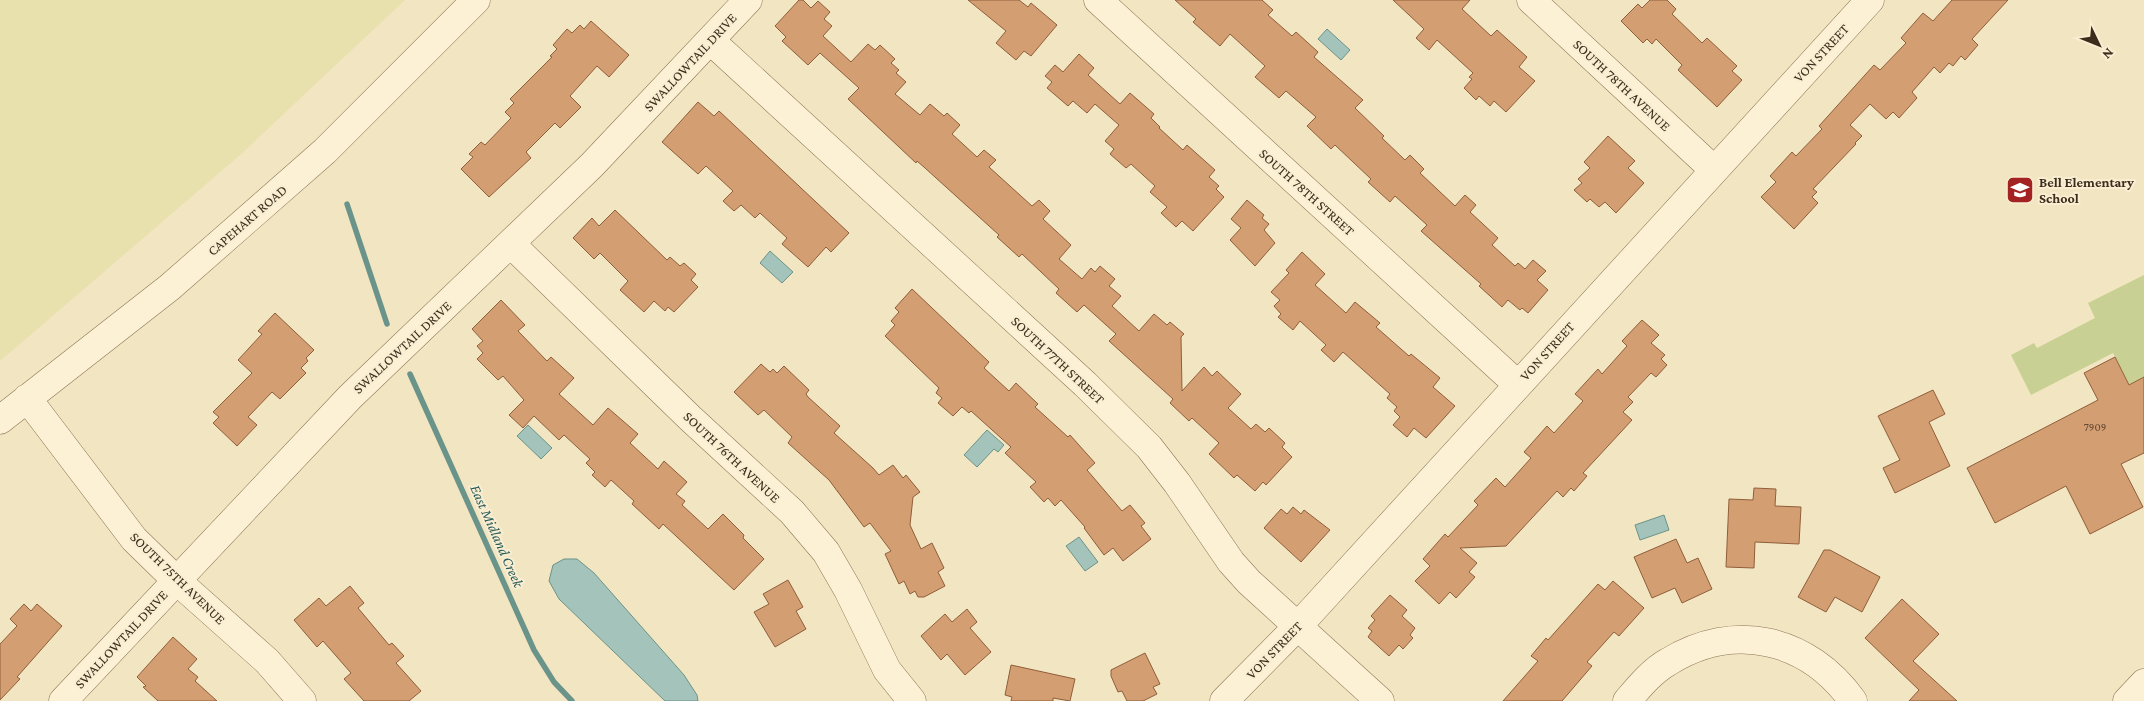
<svg xmlns="http://www.w3.org/2000/svg" width="2144" height="701" font-family="'Crimson Pro',serif">
<style>
.farmland{fill:#e8e0ad}
.green{fill:#c8d193}
.water{fill:#a4c4bb;stroke:#6a938a}
.lines{fill:none;stroke-linecap:round;stroke-linejoin:round}
.stream{stroke:#6a938a;stroke-width:5.5}
.building{fill:#d49e73;stroke:#8f5e3a}
.minor-casing{stroke:#8d7556;stroke-width:29}
.minor{stroke:#fcf1d5;stroke-width:28}
.labels{text-anchor:middle;dominant-baseline:central;stroke-width:4;stroke-linejoin:round;paint-order:stroke}
.number-label{font-size:11px;fill:#614832}
.street-label{font-size:14px;fill:#3b2c1c;stroke:#f9eed1}
.poi-label{font-size:14px;font-weight:bold;fill:#3b2c1c;stroke:#f9eed1;text-anchor:start}
.water-label{font-size:15px;font-style:italic;fill:#2a5d5b;stroke:#f9eed1}
</style>
<rect width="100%" height="100%" fill="#f2e5c1"/>
<!-- farmland -->
<path class="farmland" d="M0,0H405L240,155L0,361Z"/>
<!-- green -->
<path class="green" d="M2144,275V377L2129,385L2113,353L2031,395L2011,355L2034,343L2037,348L2095,318L2088,303Z"/>
<!-- water -->
<path class="water" d="M1327,29L1350,50L1341,60L1318,39Z
M770,251L793,272L782,283L760,263Z
M528,425L552,448L541,459L517,436Z
M987,430L1004,445L998,452L994,449L977,467L964,455Z
M1664,515L1669,530L1640,540L1635,525Z
M1079,537L1098,562L1085,571L1066,546Z
M564,559H577L594,573L684,675L697,695L698,701H665L559,599L549,581L553,565Z"/>
<g class="lines">
<!-- stream -->
<path class="stream" d="M347,204L387,324
M410,374L534,650L554,682L572,701"/>
</g>
<!-- building -->
<path class="building" d="M799,0H803L811,8L818,1L830,12L824,19L832,26L823,36L851,62L868,44L875,50L880,45L895,59L891,63L899,70L896,73L906,82L895,94L920,115L930,104L944,116L947,113L960,125L952,134L977,157L984,150L996,160L989,167L1032,206L1039,200L1050,211L1043,219L1071,245L1059,259L1082,279L1091,268L1095,272L1100,266L1115,279L1109,286L1121,296L1112,306L1139,331L1154,314L1167,325L1170,322L1184,334L1181,337L1182,391L1204,367L1212,376L1217,371L1241,394L1228,408L1251,429L1256,424L1265,432L1269,428L1285,443L1282,447L1292,457L1266,485L1263,482L1255,491L1237,475L1234,478L1209,454L1219,443L1192,418L1189,421L1170,403L1173,399L1109,341L1116,334L1084,305L1077,312L1056,293L1059,289L1022,254L1019,257L997,237L999,235L925,168L917,161L916,163L848,99L859,88L820,53L808,65L782,41L786,37L775,26Z
M968,0H1019L1028,7L1031,3L1057,25L1031,56L1024,51L1016,60L996,43L1006,31Z
M1175,0H1262L1273,10L1268,15L1292,36L1296,32L1318,52L1314,57L1363,100L1355,108L1384,136L1382,138L1405,160L1410,155L1424,169L1420,173L1455,206L1465,195L1476,205L1470,212L1498,238L1492,245L1515,266L1518,263L1525,269L1533,260L1546,271L1537,280L1548,290L1528,313L1522,308L1520,310L1508,300L1502,307L1479,286L1481,284L1421,231L1427,225L1395,196L1390,202L1368,182L1371,179L1335,145L1331,149L1307,126L1316,117L1286,91L1279,98L1255,77L1265,66L1230,34L1220,46L1193,22L1196,19Z
M1393,0H1470L1462,9L1491,36L1497,30L1527,57L1519,67L1535,81L1506,112L1494,101L1490,106L1479,96L1476,100L1464,88L1472,79L1469,77L1473,73L1437,40L1429,50L1416,38L1424,29Z
M1650,0H1667L1676,9L1672,14L1702,43L1707,38L1737,66L1732,71L1742,80L1717,107L1678,70L1682,65L1656,39L1652,44L1647,39L1643,43L1621,21L1638,4L1642,8Z
M1952,0H2008L1972,39L1978,45L1965,60L1961,56L1953,66L1949,63L1940,73L1934,67L1912,92L1917,98L1899,118L1893,112L1886,119L1870,104L1850,125L1862,136L1855,143L1856,144L1813,189L1817,192L1812,197L1818,203L1794,229L1761,197L1776,182L1770,176L1792,152L1796,156L1822,129L1819,126L1874,65L1880,70L1906,43L1901,38L1923,13L1933,21Z
M591,21L629,55L609,77L597,66L570,96L581,107L560,128L555,123L526,152L531,158L489,197L461,169L473,157L469,154L481,142L485,145L511,118L505,112L514,103L510,99L552,57L550,56L557,49L553,45L567,29L572,33L580,25L584,29Z
M1079,54L1094,68L1088,75L1120,104L1130,93L1154,114L1151,118L1160,127L1159,128L1183,150L1187,145L1215,170L1209,177L1219,186L1216,189L1224,197L1193,231L1182,221L1176,227L1161,213L1167,207L1150,192L1155,186L1131,164L1126,168L1110,154L1114,149L1105,141L1119,125L1095,104L1087,113L1073,101L1068,106L1047,88L1052,82L1045,76L1055,65L1063,72Z
M698,102L714,116L719,111L849,233L831,252L826,247L808,267L782,244L787,238L760,213L755,218L741,205L734,211L723,201L733,191L706,166L698,174L662,142Z
M1608,136L1635,161L1628,168L1644,183L1616,213L1605,202L1599,207L1590,199L1587,202L1574,190L1582,183L1578,179L1590,168L1584,162Z
M1247,200L1264,215L1262,218L1269,224L1264,230L1275,243L1255,266L1230,240L1241,228L1231,219Z
M615,210L667,260L670,257L680,266L684,263L696,274L691,280L698,287L674,312L668,307L665,311L654,301L644,312L620,290L628,281L600,253L594,259L573,238L592,218L599,226Z
M1302,252L1325,274L1315,285L1346,313L1355,302L1380,323L1376,327L1409,356L1411,354L1440,378L1433,387L1455,406L1426,438L1414,428L1407,437L1393,425L1400,417L1394,411L1397,407L1387,398L1390,394L1343,352L1334,362L1321,350L1326,345L1300,321L1293,330L1278,317L1281,314L1274,306L1280,300L1271,292L1289,273L1286,270Z
M912,289L989,362L984,368L1009,391L1016,383L1038,404L1035,407L1068,437L1070,435L1095,463L1087,470L1122,511L1130,505L1145,523L1141,526L1151,539L1123,561L1113,548L1104,555L1084,528L1085,527L1061,500L1055,506L1048,498L1044,502L1030,487L1036,482L1005,453L1011,447L971,411L969,413L962,407L953,416L938,403L942,398L936,393L939,388L885,336L895,325L891,321L899,312L895,308Z
M501,300L525,325L518,331L547,361L551,357L574,378L559,394L593,425L608,408L638,434L630,443L658,469L664,461L687,482L676,494L685,501L682,505L708,529L723,514L744,535L743,538L764,559L734,590L663,524L659,529L632,504L634,501L611,480L605,487L592,475L595,472L586,463L590,459L564,435L559,440L534,416L523,428L509,415L524,400L503,376L498,380L477,359L483,353L477,346L483,341L472,329Z
M275,313L314,350L306,358L308,361L301,368L306,373L280,399L272,392L248,417L257,425L237,446L213,423L219,417L213,412L252,373L238,360L262,334L258,331Z
M1642,320L1659,335L1651,343L1665,355L1661,359L1667,365L1656,377L1651,373L1628,397L1633,402L1623,412L1632,420L1583,473L1587,476L1574,491L1571,488L1563,497L1557,491L1506,546L1460,548L1477,563L1469,572L1475,577L1456,598L1450,592L1439,604L1415,581L1430,566L1423,559L1445,534L1448,537L1478,505L1474,501L1496,478L1505,487L1531,458L1524,452L1547,426L1554,433L1583,401L1575,394L1598,369L1602,374L1627,346L1622,341Z
M2115,357L2129,385L2144,377V453L2121,464L2143,507L2090,534L2066,486L1995,523L1967,468L2098,400L2084,373Z
M761,364L770,372L773,369L777,373L784,366L809,390L806,394L808,397L840,426L834,433L873,468L879,475L893,465L903,478L906,475L920,492L913,497L910,525L921,549L932,543L944,568L938,572L945,586L924,597H918L915,591L910,594L904,581L899,584L885,554L891,551L870,523L864,527L829,480L788,443L792,437L764,410L758,415L734,392Z
M1933,390L1945,414L1929,422L1950,466L1895,493L1883,468L1900,460L1878,416Z
M1754,488L1776,489L1775,506L1801,507L1799,544L1755,542L1754,568L1726,567L1729,499L1753,500Z
M1293,507L1301,514L1304,510L1330,530L1301,562L1264,528L1281,509L1287,514Z
M1676,539L1687,563L1698,558L1712,589L1682,603L1675,588L1652,598L1634,557Z
M1824,550H1830L1880,577L1862,612L1835,597L1826,612L1798,597Z
M788,580L803,607L796,611L806,629L775,647L754,612L769,604L763,594Z
M1613,581L1644,608L1619,636L1614,632L1587,662L1592,666L1562,701H1503L1538,661L1531,656L1546,638L1548,640L1598,584L1605,590Z
M350,586L364,603L358,608L389,645L392,643L404,656L396,663L421,691L409,701H364L344,679L351,673L323,641L317,647L294,620L319,598L326,606Z
M1390,595L1407,610L1402,616L1415,628L1410,635L1413,638L1403,649L1399,645L1389,656L1368,637L1372,631L1368,628L1375,620L1371,616Z
M1902,599L1939,634L1913,661L1957,701H1909L1919,690L1865,638Z
M24,604L31,611L37,604L62,626L17,677L20,679L0,700V644L17,626L10,619Z
M967,609L977,622L970,628L991,652L965,675L947,654L941,660L921,636L945,614L952,622Z
M173,637L197,659L188,669L198,677L195,681L217,701H158L143,687L146,686L137,677Z
M1145,653L1160,684L1153,687L1157,694L1143,701H1127L1122,691L1118,692L1111,676V670Z
M1011,665L1075,679L1070,701L1053,698V701H1011L1012,697L1005,695Z"/>
<g class="lines">
<!-- minor casing -->
<g class="minor-casing">
<path id="minor" d="M1098,0L1517,384
M1531,0L1713,169
M711,41L1085,384L1149,447L1177,483L1231,562L1249,582L1380,701
M511,244L690,418L792,512L826,552L848,590L887,670L912,701
M27,398L134,539L176,580L267,661L302,701
M0,420L170,287L325,151L476,0
M63,701L350,397L592,165L748,0
M1224,701L1298,626L1870,0
M1627,701C1639,687 1652,671 1668,662C1734,621 1808,638 1853,701
M2127,701L2144,683"/>
</g>
<!-- minor -->
<use href="#minor" class="minor"/>
</g>
<!-- icons -->
<defs>
<g id="school-square" transform="scale(1.4375)"><rect x="-9" y="-9" width="18" height="18" rx="4" fill="#a22321" stroke="#f9eed1"/><path d="M0-5L7-2L0 1L-7-2ZM-4 1L0 2.5L4 1V4Q0 6-4 4Z" fill="#fff"/></g>
</defs>
<g fill-rule="evenodd">
<use href="#school-square" x="2020" y="190"/>
</g>
<g class="labels">
<!-- number labels -->
<g class="number-label">
<text x="2095" y="427">7909</text>
</g>
<!-- street labels -->
<g class="street-label">
<text transform="translate(1821 53) rotate(-47)">VON STREET</text>
<text transform="translate(690 62) rotate(-47)">SWALLOWTAIL DRIVE</text>
<text transform="translate(1622 85) rotate(43)">SOUTH 78TH AVENUE</text>
<text transform="translate(1307 192) rotate(42)">SOUTH 78TH STREET</text>
<text transform="translate(247 220) rotate(-41)">CAPEHART ROAD</text>
<text transform="translate(402 347) rotate(-43)">SWALLOWTAIL DRIVE</text>
<text transform="translate(1547 351) rotate(-48)">VON STREET</text>
<text transform="translate(1058 360) rotate(43)">SOUTH 77TH STREET</text>
<text transform="translate(732 457) rotate(43)">SOUTH 76TH AVENUE</text>
<text transform="translate(178 578) rotate(44)">SOUTH 75TH AVENUE</text>
<text transform="translate(121 639) rotate(-47)">SWALLOWTAIL DRIVE</text>
<text transform="translate(1274 650) rotate(-46)">VON STREET</text>
</g>
<!-- poi labels -->
<g class="poi-label">
<text x="2039" y="182">Bell Elementary<tspan x="2039" dy="16">School</tspan></text>
</g>
<!-- water labels -->
<g class="water-label">
<text transform="translate(497 536) rotate(66)">East Midland Creek</text>
</g>
</g>
<!-- north arrow -->
<g transform="translate(2099 45) rotate(133)" stroke="#f9eed1" stroke-width="4" paint-order="stroke">
<path d="M0-4L9 19L0 12L-9 19Z" fill="#3b2c1c"/>
<text y="-8" font-size="14" font-weight="bold" text-anchor="middle" fill="#3b2c1c">N</text>
</g>
</svg>
